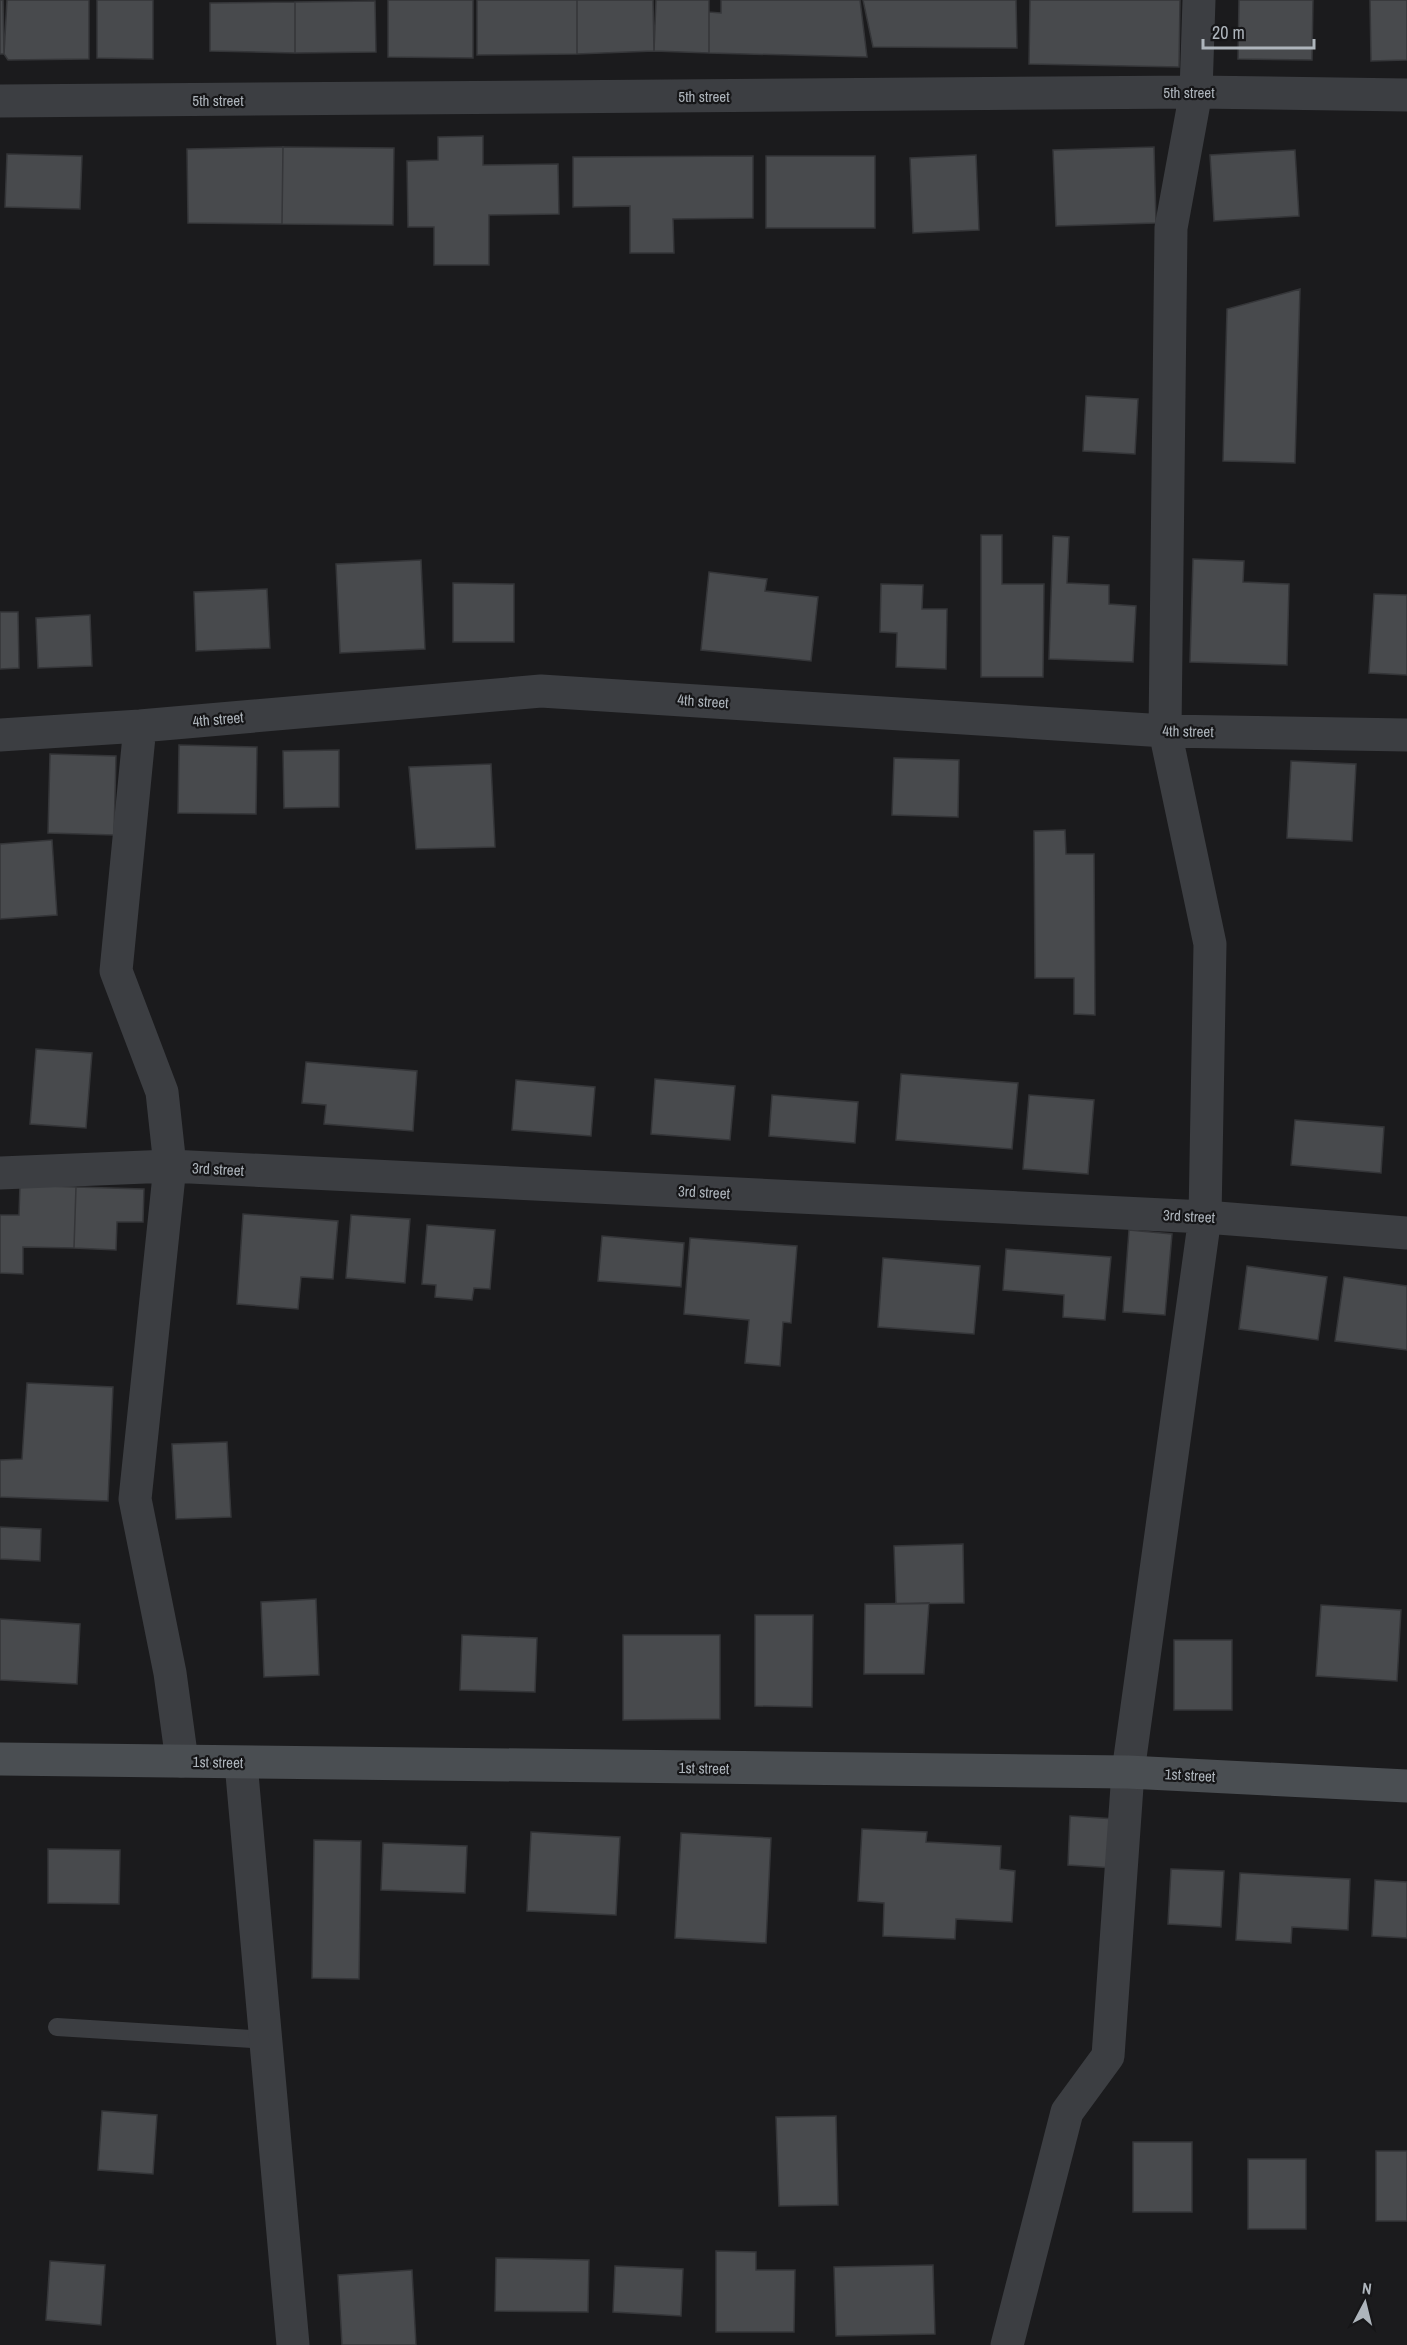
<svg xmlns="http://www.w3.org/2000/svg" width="1407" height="2345" font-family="'Archivo Narrow',sans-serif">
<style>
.building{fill:#484a4d;stroke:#353639;stroke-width:1.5}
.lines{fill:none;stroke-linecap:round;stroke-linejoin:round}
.lane{stroke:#3c3e42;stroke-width:18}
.street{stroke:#3c3e42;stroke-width:33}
.secondary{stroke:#4a4e52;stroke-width:33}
.labels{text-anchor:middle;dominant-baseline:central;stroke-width:4.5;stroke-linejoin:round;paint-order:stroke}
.street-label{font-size:15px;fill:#aeb5bc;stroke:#161618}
</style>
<rect width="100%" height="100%" fill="#1b1b1d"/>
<!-- building -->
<path class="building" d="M0,0H3L4,54H0Z
M7,0H89V59L8,60L4,54Z
M97,0H153V59L97,58Z
M388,0H473V58L388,57Z
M477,0H577V54L477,55Z
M577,0H653L654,51L577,54Z
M656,0H709V53L654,51Z
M721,0H860L867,57L709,53V12L721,13Z
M863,0H1016L1017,48L873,47Z
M1030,0H1180L1179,67L1029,64Z
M1239,0H1313L1312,60L1238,59Z
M1370,0H1407V60L1371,61Z
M375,1L376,52L295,53V2Z
M295,2V53L210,51V3Z
M483,136V165L558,164L559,214L489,215V265H434V227H408L407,161L438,160V137Z
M283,147L282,224L188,223L187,149Z
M283,147L394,148L393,225L282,224Z
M1154,147L1156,223L1056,226L1053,150Z
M1295,150L1299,216L1214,221L1210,155Z
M7,154L82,156L80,209L5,207Z
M976,155L979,230L913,233L910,158Z
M753,156V218L673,219L674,253H630V206L573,207V157Z
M766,156H875V228H766Z
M1300,289L1295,463L1223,461L1227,309Z
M1086,396L1138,399L1135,454L1083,451Z
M981,535H1002V584H1044L1043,677H981Z
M1053,536L1069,537L1067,583L1109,585V604L1136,606L1133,662L1049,659Z
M1193,559L1244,561L1243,582L1289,584L1287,665L1190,662Z
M421,560L425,649L340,653L336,564Z
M709,572L767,579L765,591L818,597L811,661L701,650Z
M453,583L514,584V642H453Z
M881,584L923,585L922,609H947L946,669L896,667L897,633L880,632Z
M267,589L270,648L196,651L194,592Z
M1374,594L1407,595V675L1369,673Z
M0,612H18L19,668L0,669Z
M90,615L92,666L38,668L36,618Z
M179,745L257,747L256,814L178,813Z
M339,750V807L284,808L283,751Z
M50,754L116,756L114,835L48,833Z
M894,758L959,760L958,817L892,815Z
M1291,761L1356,764L1352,841L1287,838Z
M491,764L495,847L416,849L409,767Z
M1065,830L1066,854H1094L1095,1015L1074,1014V978H1035L1034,831Z
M52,840L57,915L0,919V844Z
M36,1049L92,1053L86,1128L30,1124Z
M306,1062L417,1071L413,1131L324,1124L326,1105L302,1103Z
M901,1074L1018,1083L1012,1149L896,1140Z
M655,1079L735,1086L730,1140L651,1134Z
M516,1080L595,1087L591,1136L512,1130Z
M772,1095L858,1102L855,1143L769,1136Z
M1029,1095L1094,1100L1088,1174L1023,1169Z
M1295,1120L1384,1127L1381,1173L1291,1165Z
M20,1185L76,1187L74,1248L23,1247V1274L0,1273V1215H19Z
M76,1187L144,1189L143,1222H117L116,1250L74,1248Z
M243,1214L338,1221L333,1279L301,1277L298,1309L237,1304Z
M351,1215L410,1219L405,1283L346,1278Z
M427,1225L495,1230L490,1289L474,1288L472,1300L435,1297L436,1285L422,1284Z
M1129,1230L1172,1234L1165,1315L1123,1312Z
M602,1236L684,1243L681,1287L598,1281Z
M690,1238L797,1246L791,1323L783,1322L780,1366L745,1363L749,1320L684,1314Z
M1006,1249L1111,1257L1105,1320L1063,1317L1064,1295L1003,1290Z
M883,1258L980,1266L974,1334L878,1327Z
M1247,1266L1327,1277L1318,1340L1239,1329Z
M1344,1277L1407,1286V1350L1335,1341Z
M27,1383L113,1387L108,1501L0,1497V1460L22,1459Z
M227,1442L231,1517L176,1519L172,1444Z
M0,1527L41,1529L40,1561L0,1559Z
M963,1544L964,1603L896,1604L894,1546Z
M316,1599L319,1675L264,1677L261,1602Z
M929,1603L924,1674H864L865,1604Z
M1321,1605L1401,1610L1397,1681L1316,1676Z
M755,1615H813L812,1707L755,1706Z
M0,1619L80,1624L77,1684L0,1680Z
M462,1635L537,1638L535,1692L460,1690Z
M623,1635H720V1719L623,1720Z
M1174,1640H1232V1710H1174Z
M1070,1816L1116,1819L1114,1868L1068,1865Z
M862,1829L927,1832L926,1842L1001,1846L1000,1869L1015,1871L1012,1922L956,1919L955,1939L883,1936L884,1903L858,1901Z
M531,1832L620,1837L616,1915L527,1911Z
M681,1833L771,1838L766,1943L675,1938Z
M314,1840L361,1841L359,1979L312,1978Z
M383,1843L467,1846L465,1893L381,1890Z
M48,1849L120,1850L119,1904L48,1903Z
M1171,1869L1224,1871L1221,1927L1168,1924Z
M1240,1873L1350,1879L1348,1930L1292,1927L1291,1943L1236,1940Z
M1375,1880L1407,1882V1938L1372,1936Z
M102,2111L157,2115L153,2174L98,2170Z
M836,2116L838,2205L779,2206L776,2117Z
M1133,2142H1192V2212H1133Z
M1376,2151H1407V2221H1376Z
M1248,2159H1306V2229H1248Z
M716,2251L756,2252V2270H795L794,2332H716Z
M496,2258L589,2260L588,2312L495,2311Z
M50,2261L105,2265L101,2325L46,2320Z
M933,2265L935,2334L836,2336L834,2267Z
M615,2266L683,2269L681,2316L613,2312Z
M412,2270L416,2345H342L338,2275Z"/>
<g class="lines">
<!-- lane -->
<path class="lane" d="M57,2027L267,2040"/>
<!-- street -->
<path class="street" d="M0,101L1196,92L1407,95
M140,726L116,971L162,1092L170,1166L135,1499L170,1673L182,1761
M0,735L140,726L541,691L1165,731L1407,735
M0,1173L170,1166L1205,1217L1407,1233
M241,1763L293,2345
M1007,2345L1067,2112L1108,2056L1128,1772L1205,1217L1210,944L1165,731L1171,228L1196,92L1199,0"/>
<!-- secondary -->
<path class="secondary" d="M0,1759L1128,1772L1407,1786"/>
</g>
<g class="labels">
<!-- street labels -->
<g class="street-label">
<text x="1189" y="92">5th street</text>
<text x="704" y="96">5th street</text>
<text x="218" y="100">5th street</text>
<text transform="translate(703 701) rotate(4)">4th street</text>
<text transform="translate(218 719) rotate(-5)">4th street</text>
<text transform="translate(1188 731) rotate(1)">4th street</text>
<text transform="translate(218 1169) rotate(3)">3rd street</text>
<text transform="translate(704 1192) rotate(3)">3rd street</text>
<text transform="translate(1189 1216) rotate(3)">3rd street</text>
<text transform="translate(218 1762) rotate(1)">1st street</text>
<text transform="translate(704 1768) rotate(1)">1st street</text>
<text transform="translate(1190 1775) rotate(3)">1st street</text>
</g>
</g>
<!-- north arrow -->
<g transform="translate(1365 2303) rotate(7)" stroke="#161618" stroke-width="4.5" paint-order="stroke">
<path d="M0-4.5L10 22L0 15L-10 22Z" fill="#aeb5bc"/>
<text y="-9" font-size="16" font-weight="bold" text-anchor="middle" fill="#aeb5bc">N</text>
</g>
<!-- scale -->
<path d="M1203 39v9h111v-9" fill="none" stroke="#aeb5bc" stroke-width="3"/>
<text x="1212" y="39" font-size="18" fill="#aeb5bc" stroke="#161618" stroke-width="4.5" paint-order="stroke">20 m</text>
</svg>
